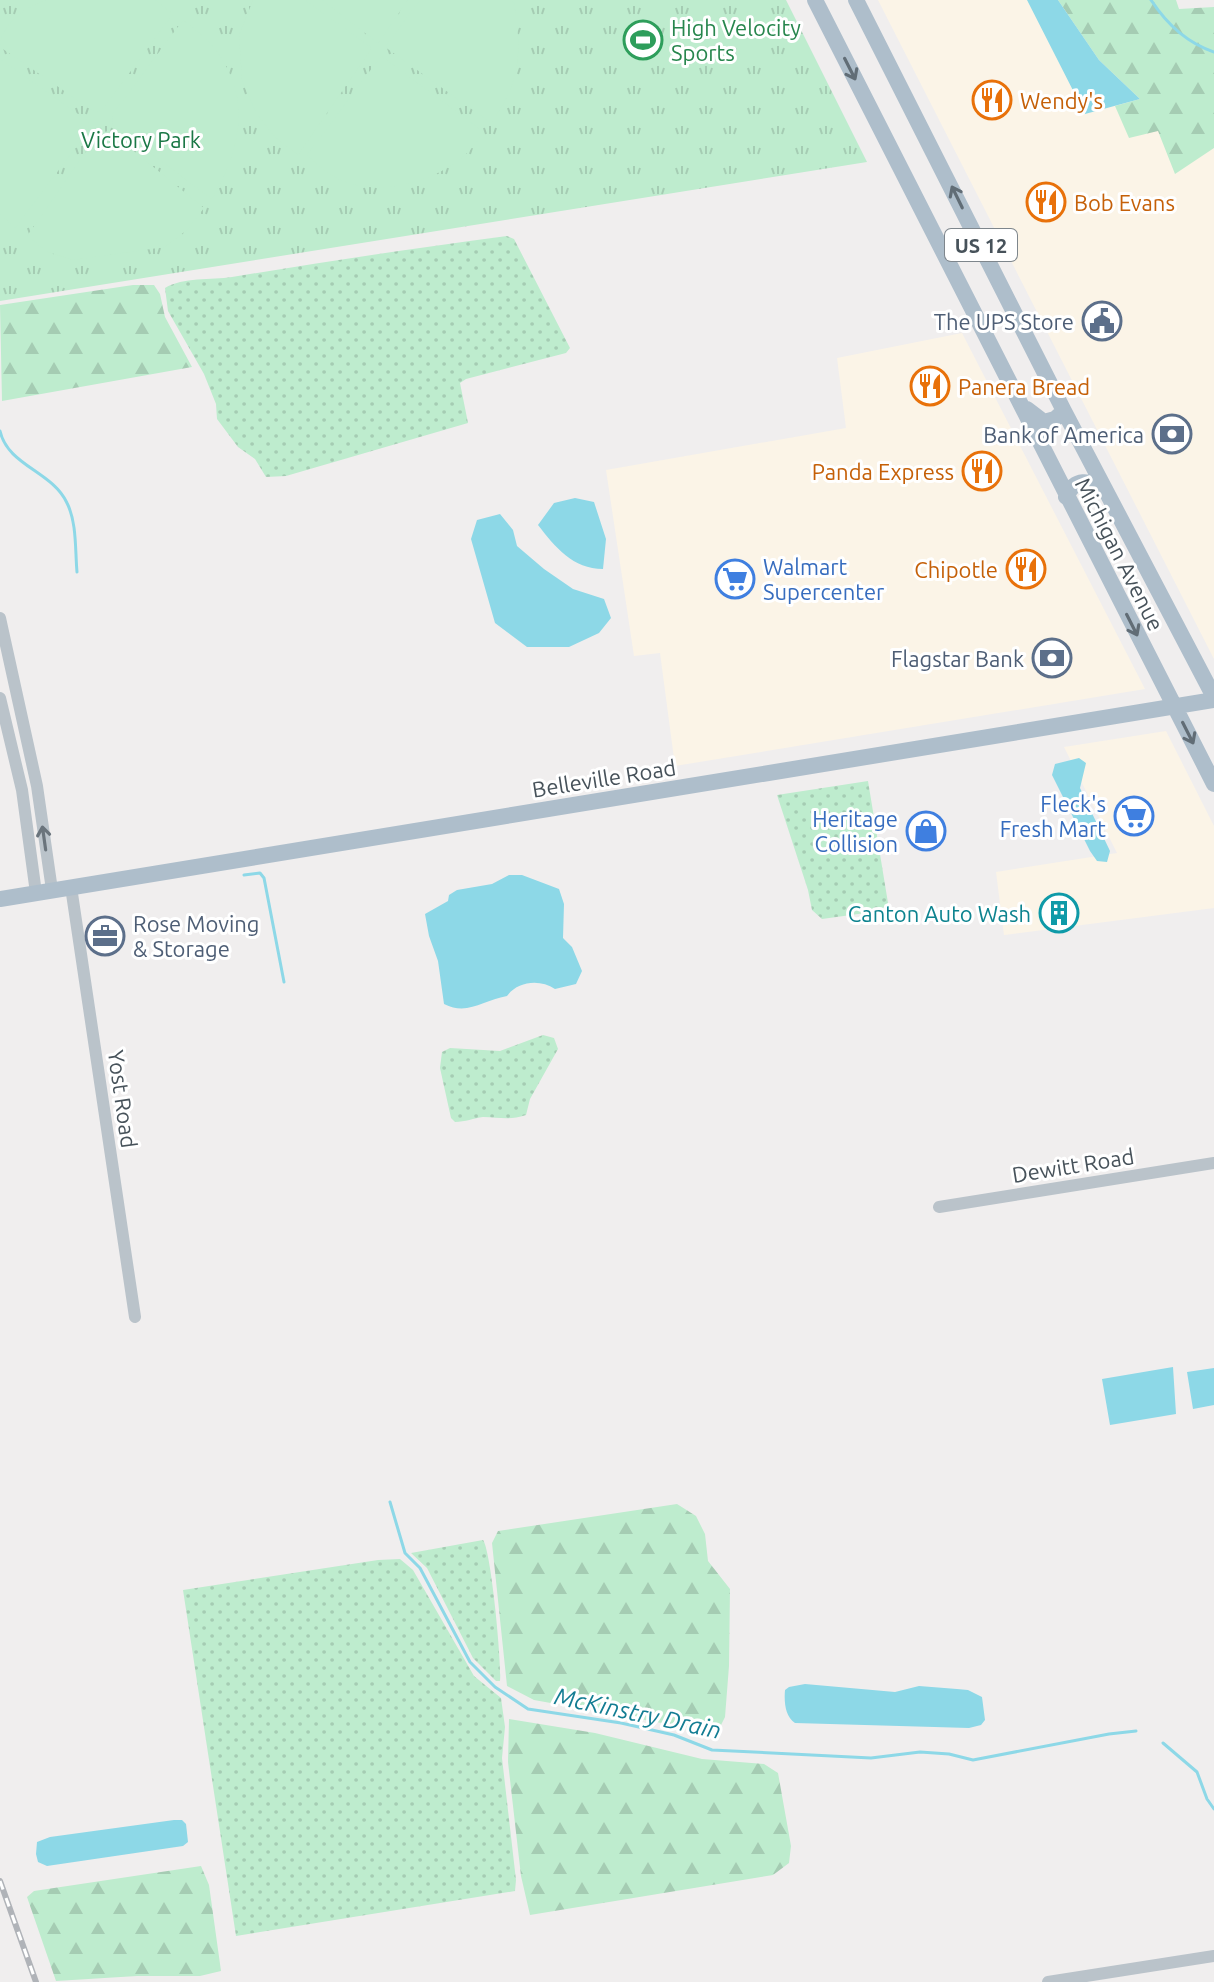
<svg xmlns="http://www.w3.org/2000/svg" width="1214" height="1982" font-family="Ubuntu,sans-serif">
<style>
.commercial{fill:#fbf4e7}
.grass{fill:url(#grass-dots)}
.forest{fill:url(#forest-firs)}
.park{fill:url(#park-tufts)}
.pitch{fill:#beecce}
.water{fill:#8dd8e7}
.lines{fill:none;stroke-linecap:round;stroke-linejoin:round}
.stream{stroke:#8dd8e7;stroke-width:3}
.minor{stroke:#bac3ca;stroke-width:12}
.major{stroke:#aebecb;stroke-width:16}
.rail-casing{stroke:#b0b3b8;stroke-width:6}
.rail{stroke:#fff;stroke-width:3;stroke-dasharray:9;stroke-linecap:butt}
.oneway{stroke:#616d76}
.oneway2{stroke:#6a747c}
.labels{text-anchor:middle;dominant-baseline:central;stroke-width:6;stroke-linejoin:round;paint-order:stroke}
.shield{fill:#fff;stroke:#7e868c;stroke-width:2}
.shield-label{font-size:20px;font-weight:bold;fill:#47525a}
.leisure-label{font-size:22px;fill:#27864d;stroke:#fff;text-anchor:start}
.food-label{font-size:22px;fill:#c56008;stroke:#fff;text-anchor:start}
.park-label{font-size:22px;fill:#1b7846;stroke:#fff}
.service-label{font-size:22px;fill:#4e5e75;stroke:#fff;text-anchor:end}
.street-label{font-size:22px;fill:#47525a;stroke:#fff}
.shop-label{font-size:22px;fill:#366cbe;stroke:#fff;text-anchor:end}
.culture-label{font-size:22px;fill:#0d838f;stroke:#fff;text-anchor:end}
.water-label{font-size:24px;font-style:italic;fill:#137d93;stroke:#fff}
</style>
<defs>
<pattern id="grass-dots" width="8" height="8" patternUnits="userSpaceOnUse" patternTransform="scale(2)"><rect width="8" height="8" fill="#beecce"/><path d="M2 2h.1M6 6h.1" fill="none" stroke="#a5ccb3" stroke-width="1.8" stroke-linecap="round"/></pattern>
<pattern id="forest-firs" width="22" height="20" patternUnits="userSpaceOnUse" patternTransform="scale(2)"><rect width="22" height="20" fill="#beecce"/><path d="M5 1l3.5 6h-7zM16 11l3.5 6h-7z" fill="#a5ccb3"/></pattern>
<pattern id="park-tufts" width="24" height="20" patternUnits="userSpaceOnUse" patternTransform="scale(2)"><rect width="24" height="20" fill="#beecce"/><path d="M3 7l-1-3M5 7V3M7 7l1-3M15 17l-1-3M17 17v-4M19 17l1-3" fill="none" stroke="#a5ccb3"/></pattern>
</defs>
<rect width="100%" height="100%" fill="#f0eeee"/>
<!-- commercial -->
<path class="commercial" d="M878,0H1117L1207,151L1214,148V659Z
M962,333L1145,689L675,766L660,653L634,656L606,470L846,428L837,358Z
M1166,731L1214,826V908L1004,935L996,872L1117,853L1064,747Z"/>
<!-- grass -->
<path class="grass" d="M507,236L514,239L570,348L566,353L466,379L460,383L468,423L286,476L266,477L255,459L238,447L217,419L216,404L204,374L168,311L165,288C183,277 211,280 232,277C323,262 415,248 507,236Z
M868,781L888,903L880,911L822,919L812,910L808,890L777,795Z
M543,1035L554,1038L558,1049L530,1099L526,1115C508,1121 499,1117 483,1117C474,1118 465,1122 455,1122L451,1118L440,1068L442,1052L450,1048L500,1051Z
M483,1540C491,1550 502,1664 500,1681H496L473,1658L427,1568L411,1553Z
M400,1559L413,1570L474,1676L501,1698L505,1727L502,1758L516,1880L515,1891L236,1936L183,1590L378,1560Z"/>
<!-- forest -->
<path class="forest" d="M1058,0H1176L1179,9L1214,7V148L1175,174L1158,131L1129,138L1115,106L1140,99L1099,60Z
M133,285H154L160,294L165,317L192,367L2,401L0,305Z
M677,1504L696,1516L705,1534L708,1561L730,1589L729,1666L725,1717L717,1733L534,1700L507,1686L492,1543L498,1531Z
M509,1719L595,1733L702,1759L764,1764L778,1773L791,1846L789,1863L773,1875L530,1915L521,1876L508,1762Z
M201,1866L209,1885L221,1971L200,1976H137L56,1981L27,1897L34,1891Z"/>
<!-- park -->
<path class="park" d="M0,0H786L867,162L0,301Z"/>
<!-- pitch -->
<path class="pitch" d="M48,0H155L173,14L102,110L95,112L0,47C0,25 28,4 48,0Z
M253,0H305L372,48L298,155L275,137L256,113L242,80L239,35Z
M322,0H408L378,43Z
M420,0H511L514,3C522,52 521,82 491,123L385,47Z
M183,20C192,27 203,35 211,44C253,94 242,147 212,199L113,125L112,115Z
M381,56L484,132C478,140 472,149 464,156C431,184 371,200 331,175C322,170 315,162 307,155Z
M0,59L88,121L89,130L15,228L0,214Z
M109,131L204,208L188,229L165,247L73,260L48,252L27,236L99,133Z"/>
<!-- water -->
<path class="water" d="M1027,0H1058L1099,60L1140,99L1085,114Z
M575,498L594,502L606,539L603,569C573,569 555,547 538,525L554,503Z
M500,514L513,530L517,546L544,569L573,589L604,599L611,618L599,633L569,647H527L495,623L471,539L477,520Z
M1079,758L1086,763L1080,788L1110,851L1107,862L1097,861L1090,851L1052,775L1055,764Z
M509,875H522L559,889L564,904L563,938L572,947L582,971L576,984L555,989C540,979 518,981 507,996C483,1000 468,1016 444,1004L438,961L429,936L425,914L448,901L449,895L457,890L492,884Z
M1173,1367L1176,1414L1110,1425L1102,1379Z
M1214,1368V1405L1193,1409L1187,1372Z
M805,1684L895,1692L919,1686L957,1689L968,1690L982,1697L985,1720L981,1725L969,1728L795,1723C785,1716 784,1702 785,1690L789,1687Z
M174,1820H182L186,1824L188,1842L183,1846L47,1866L38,1862L36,1854L37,1842L50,1837Z"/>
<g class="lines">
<!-- stream -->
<path class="stream" d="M1151,0C1166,23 1187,43 1214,52
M0,431C8,466 52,471 67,503C77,523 75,550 77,572
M244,875L260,873L264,878L284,982
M390,1502L405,1553L420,1568L470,1662L495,1687L528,1709L621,1723L674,1735L712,1750L871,1758L920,1752L949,1754L973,1760L1109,1734L1136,1731
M1163,1743L1197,1772L1207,1799L1214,1809"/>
<!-- minor -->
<path class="minor" d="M0,618L37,786L52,890
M0,698L22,790L36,893
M71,887L135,1317
M939,1207L1214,1163
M1048,1982L1214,1956"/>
<!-- major -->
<path class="major" d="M815,0L1214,784
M856,0L1064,411L1214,697
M1027,409L1044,422L1055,419L1064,411
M1066,497C1075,477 1089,480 1105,490
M0,899L1214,700"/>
<!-- rail casing -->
<g class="rail-casing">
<path id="rail" d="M0,1881L36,1982"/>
</g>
<!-- rail -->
<use href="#rail" class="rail"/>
</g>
<!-- one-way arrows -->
<defs><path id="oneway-shaft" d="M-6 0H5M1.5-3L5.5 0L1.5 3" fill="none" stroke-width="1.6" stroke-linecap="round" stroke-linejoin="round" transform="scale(2)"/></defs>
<g class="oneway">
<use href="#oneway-shaft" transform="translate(850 69) rotate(63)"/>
<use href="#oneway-shaft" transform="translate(957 197) rotate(-116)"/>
<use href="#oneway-shaft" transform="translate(1132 625) rotate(63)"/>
<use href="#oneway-shaft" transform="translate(1188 733) rotate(63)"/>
</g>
<use class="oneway2" href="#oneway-shaft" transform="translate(44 838) rotate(-98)"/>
<!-- icons -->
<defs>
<g id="stadium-ring" transform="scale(2)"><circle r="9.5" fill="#fff" stroke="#2e9e5b" stroke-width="1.5"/><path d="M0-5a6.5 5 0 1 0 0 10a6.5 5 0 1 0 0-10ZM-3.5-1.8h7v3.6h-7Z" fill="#2e9e5b"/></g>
<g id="restaurant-ring" transform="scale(2)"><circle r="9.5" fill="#fff" stroke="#e8710a" stroke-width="1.5"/><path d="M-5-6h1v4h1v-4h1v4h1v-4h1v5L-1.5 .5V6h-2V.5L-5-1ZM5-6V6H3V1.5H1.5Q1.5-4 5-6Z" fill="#e8710a"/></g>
<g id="civic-ring" transform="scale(2)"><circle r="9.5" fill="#fff" stroke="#5c6f8a" stroke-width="1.5"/><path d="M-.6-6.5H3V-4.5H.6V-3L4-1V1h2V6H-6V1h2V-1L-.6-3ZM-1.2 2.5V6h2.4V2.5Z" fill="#5c6f8a"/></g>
<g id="bank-ring" transform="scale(2)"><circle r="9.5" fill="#fff" stroke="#5c6f8a" stroke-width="1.5"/><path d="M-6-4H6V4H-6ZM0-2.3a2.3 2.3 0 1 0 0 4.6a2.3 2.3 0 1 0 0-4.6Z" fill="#5c6f8a"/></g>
<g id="supermarket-ring" transform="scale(2)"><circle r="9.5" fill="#fff" stroke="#3f7fe0" stroke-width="1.5"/><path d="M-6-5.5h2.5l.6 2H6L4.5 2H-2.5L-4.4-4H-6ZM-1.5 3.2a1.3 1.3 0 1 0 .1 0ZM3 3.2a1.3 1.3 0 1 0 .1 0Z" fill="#3f7fe0"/></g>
<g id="shop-ring" transform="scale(2)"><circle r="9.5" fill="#fff" stroke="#3f7fe0" stroke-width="1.5"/><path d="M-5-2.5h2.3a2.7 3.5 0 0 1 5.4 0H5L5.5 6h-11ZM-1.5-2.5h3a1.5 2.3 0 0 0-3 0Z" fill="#3f7fe0"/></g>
<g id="building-ring" transform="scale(2)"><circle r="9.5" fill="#fff" stroke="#0f9aa8" stroke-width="1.5"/><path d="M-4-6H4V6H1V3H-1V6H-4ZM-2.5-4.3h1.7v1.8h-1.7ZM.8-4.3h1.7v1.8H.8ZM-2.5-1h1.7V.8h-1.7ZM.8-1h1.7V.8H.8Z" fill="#0f9aa8"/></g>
<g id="office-ring" transform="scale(2)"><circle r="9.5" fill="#fff" stroke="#5c6f8a" stroke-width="1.5"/><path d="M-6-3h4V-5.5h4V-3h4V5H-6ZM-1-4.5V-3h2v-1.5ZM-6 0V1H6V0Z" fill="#5c6f8a"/></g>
</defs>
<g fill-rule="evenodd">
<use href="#stadium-ring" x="643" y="40"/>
<use href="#restaurant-ring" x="992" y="100"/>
<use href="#restaurant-ring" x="1046" y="202"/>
<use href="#civic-ring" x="1102" y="321"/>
<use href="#restaurant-ring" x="930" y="386"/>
<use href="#bank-ring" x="1172" y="434"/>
<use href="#restaurant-ring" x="982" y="471"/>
<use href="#restaurant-ring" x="1026" y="569"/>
<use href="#supermarket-ring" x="735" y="579"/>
<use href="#bank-ring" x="1052" y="658"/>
<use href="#supermarket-ring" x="1134" y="816"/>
<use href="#shop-ring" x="926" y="831"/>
<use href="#building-ring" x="1059" y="913"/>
<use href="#office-ring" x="105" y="936"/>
</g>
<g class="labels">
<!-- shield labels -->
<rect class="shield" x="945" y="229" width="72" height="32" rx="6"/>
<g class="shield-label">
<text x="981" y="245">US 12</text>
</g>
<!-- leisure labels -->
<g class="leisure-label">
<text x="671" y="27">High Velocity<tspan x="671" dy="25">Sports</tspan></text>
</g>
<!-- food labels -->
<g class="food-label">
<text x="1020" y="100">Wendy's</text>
<text x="1074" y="202">Bob Evans</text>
<text x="958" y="386">Panera Bread</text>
<text x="954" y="471" text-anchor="end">Panda Express</text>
<text x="998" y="569" text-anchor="end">Chipotle</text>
</g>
<!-- park labels -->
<g class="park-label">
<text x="141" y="139">Victory Park</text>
</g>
<!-- service labels -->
<g class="service-label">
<text x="1074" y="321">The UPS Store</text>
<text x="1144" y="434">Bank of America</text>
<text x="1024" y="658">Flagstar Bank</text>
<text x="133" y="923" text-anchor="start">Rose Moving<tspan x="133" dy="25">&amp; Storage</tspan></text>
</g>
<!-- street labels -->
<g class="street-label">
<text transform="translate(1120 554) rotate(63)">Michigan Avenue</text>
<text transform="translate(604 778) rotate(-9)">Belleville Road</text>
<text transform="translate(123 1099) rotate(82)">Yost Road</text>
<text transform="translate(1073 1165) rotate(-9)">Dewitt Road</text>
</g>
<!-- shop labels -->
<g class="shop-label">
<text x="763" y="566" text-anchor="start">Walmart<tspan x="763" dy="25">Supercenter</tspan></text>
<text x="1106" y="803">Fleck's<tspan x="1106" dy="25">Fresh Mart</tspan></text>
<text x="898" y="818">Heritage<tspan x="898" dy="25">Collision</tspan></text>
</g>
<!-- culture labels -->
<g class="culture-label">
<text x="1031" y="913">Canton Auto Wash</text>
</g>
<!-- water labels -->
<g class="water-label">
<text transform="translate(638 1713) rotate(12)">McKinstry Drain</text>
</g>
</g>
</svg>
